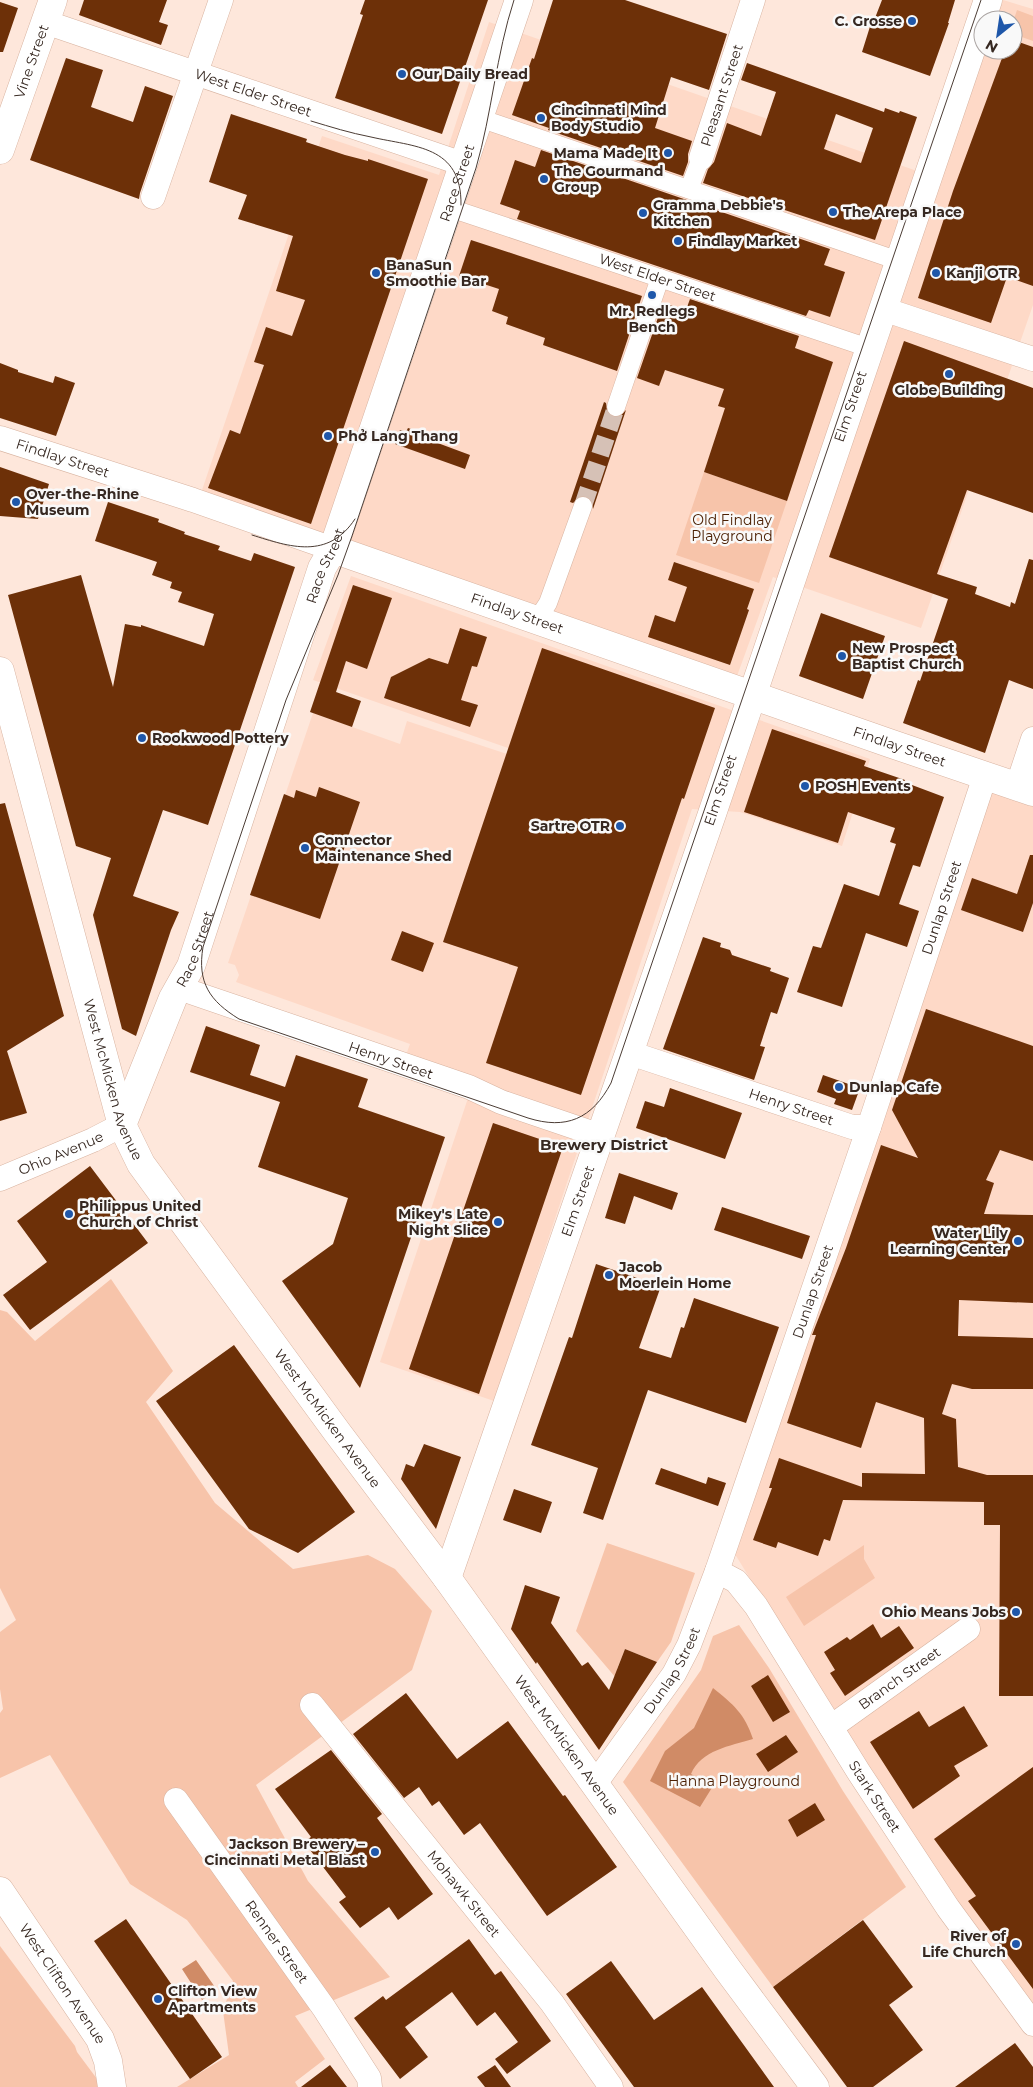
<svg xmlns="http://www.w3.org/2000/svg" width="1033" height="2087" font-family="Montserrat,sans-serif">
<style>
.built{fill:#fed9c7}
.green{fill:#f7c4aa}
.water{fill:#d08b66}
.building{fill:#6d3008;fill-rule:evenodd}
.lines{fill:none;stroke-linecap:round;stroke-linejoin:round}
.pedestrian-tunnel{stroke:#d6c1b6;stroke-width:18;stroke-dasharray:18 9;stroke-linecap:butt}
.pedestrian-casing{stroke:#d8b3a0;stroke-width:19}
.minor-casing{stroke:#d8b3a0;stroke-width:25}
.tertiary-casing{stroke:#d8b3a0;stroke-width:29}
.secondary-casing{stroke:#d8b3a0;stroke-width:29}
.pedestrian{stroke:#fff;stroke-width:18}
.minor{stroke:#fff;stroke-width:24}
.tertiary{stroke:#fff;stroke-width:28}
.secondary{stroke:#fff;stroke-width:28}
.tram{stroke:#4c3d35;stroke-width:1}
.poi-dot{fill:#1f57a9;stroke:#f9f9f9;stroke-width:2}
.labels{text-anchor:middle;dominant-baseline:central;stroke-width:5;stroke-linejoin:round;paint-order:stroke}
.poi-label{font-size:14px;font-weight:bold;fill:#362821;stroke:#f9f9f9;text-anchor:start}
.street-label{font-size:14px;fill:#362821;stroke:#f9f9f9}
.park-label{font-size:14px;fill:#4c2003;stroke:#f9f9f9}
.neighbourhood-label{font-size:15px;font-weight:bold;fill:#362821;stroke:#f9f9f9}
</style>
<rect width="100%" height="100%" fill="#fee7db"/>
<!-- built -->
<path class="built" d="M1003,0L1033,9V305L921,628L773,577L737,676L201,493L322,136L439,175L489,22L940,179L985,50H1013V20H996Z
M351,576L870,759L842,846L740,812L692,809L494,1401L380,1362L475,1077L406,1055L410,1044L236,982L239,975L235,965L228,963L313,713L400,744L407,721L507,754L508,748L313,680Z
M991,788L1033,801V2015L945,1895L730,1546Z"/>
<!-- green -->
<path class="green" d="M1017,10L1033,16V41L1013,34V22Z
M704,472L787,501L759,583L676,555Z
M111,1279L173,1371L146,1402L215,1503L293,1569L368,1555L395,1569L432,1611L412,1670L256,1785L308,1881L390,1977L295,2016L325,2059L295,2082L298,2087H177L229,2055L223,2011L233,1981L187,1920L130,1884L50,1755L0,1778V1713L3,1709L0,1689V1632L16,1620L0,1588V1310L7,1312L35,1341Z
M607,1543L695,1573L671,1642L657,1662L625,1649L617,1669L626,1673L616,1678L576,1631Z
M864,1545V1559L875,1578L804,1626L786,1597Z
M739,1625L769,1668L843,1791L906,1887L773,1987L623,1782L701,1670L713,1636Z
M0,1946L75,2046L77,2052L103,2087H0Z"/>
<!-- water -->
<path class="water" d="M713,1688C733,1704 745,1714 753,1739C730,1746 701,1750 691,1774L713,1786L700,1807L650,1781L665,1751L694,1728Z
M196,1960L217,1990L202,2000L182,1969Z"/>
<!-- building -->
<path class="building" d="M84,0H167L159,22L168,25L161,45L79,15Z
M365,0H488L442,134L335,98L363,15L360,14Z
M553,0H625L727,34L709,90L671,77L655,128L692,141L688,154V162L683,176L548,130L549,128L512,115L532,58L534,59Z
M882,0H955L948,23H949L930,76L862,52L873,17L875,18Z
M0,2L18,8L3,52H0Z
M1013,40L1033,47V286L1007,277L991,323L918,298L953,191L1005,50H1013Z
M66,58L103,70L91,107L133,122L145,86L173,96L140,193L139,199L30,160Z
M747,63L884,112L885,108L899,113L900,111L917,117L875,240L703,183L708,169L714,162L727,123L761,136L776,92L741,80ZM836,114L873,128L861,163L824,149Z
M231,114L307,139L306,142L345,155L368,161V159L428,179L311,524L208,488L230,430L240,434L264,365L254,362L266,327L292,336L305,300L276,291L293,236L238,219L247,195L209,182Z
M541,150L830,249L824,265L845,272L830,317L809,310L806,316L517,219L520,211L500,204L515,160L535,167Z
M471,240L642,296L617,371L543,345L545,338L506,324L508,317L492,311L499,289L459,276Z
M690,299L799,336L795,348L833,362L787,501L704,472L725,408L718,406L724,389L665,370L659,386L637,378L663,303L686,310Z
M904,341L1033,388V513L967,490L937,574L977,587L975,594L1010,607L1011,602L1015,604L1029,559L1033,560V689L1009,680L985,753L903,723L918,680L920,681L948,599L829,557Z
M0,363L18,370V372L53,383L55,376L75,383L56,436L0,418Z
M604,402L606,403L608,414L612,417H619L626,410L593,509L591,500L586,496H581L573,503L570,502Z
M408,428L436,438L435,442L470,455L465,469L395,444L400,430L406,432Z
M0,467L49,484L38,519L0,516Z
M108,502L159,519L158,522L185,532L184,534L220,546L218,550L251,561L254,553L295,567L208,825L163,810L133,896L179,912L171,930L136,1036L122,1029L93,915L111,858L76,846L8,595L81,575L113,687L125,624L141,627V625L204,646L214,614L178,602L182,592L170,588L172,582L152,575L157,562L95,541Z
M674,562L754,589L747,609L749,610L730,665L648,637L655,615L675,622L687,587L668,580Z
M353,585L392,598L367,669L346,661L336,692L361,701L352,727L310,712Z
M821,613L885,636L863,699L799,676Z
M460,628L487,637L477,667L472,666L461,700L478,705L470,727L384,698L391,677L429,658L448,664Z
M542,648L715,708L684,799L682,798L581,1095L486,1063L518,967L443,942Z
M772,729L866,761L864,766L905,780L904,782L944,797L920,867L913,865L899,904L919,911L907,947L866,933L842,1007L797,992L813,946L821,948L844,884L879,896L896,844L890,842L895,828L848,812L838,843L744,812Z
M319,787L360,802L320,919L250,895L284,794L294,798L296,790L316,797Z
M5,803L64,1016L7,1051L27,1113L0,1121V804Z
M1030,855H1033V903L1023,932L961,910L972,878L1017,894Z
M402,931L434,943L423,972L391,960Z
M703,937L721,943L720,947L730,950L732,955L771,968L770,971L789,978L777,1014L771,1012L760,1046L765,1047L754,1080L663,1049Z
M926,1009L1033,1046V1161L1000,1150L986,1180L994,1183L984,1214L1033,1215V1303L959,1300L958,1336L1033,1338V1389H972L952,1384L942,1414L956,1419L958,1467L987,1475H1033V1696H999L1000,1525H984V1502L843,1500L830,1541L824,1539L818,1556L778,1542L776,1548L753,1540L772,1488H769L779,1458L862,1487V1473L925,1474L924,1418L876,1402L861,1448L787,1423L816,1335H812L846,1248L881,1145L918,1158L892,1110Z
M206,1026L260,1045L250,1075L285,1087L296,1055L368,1079L358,1107L445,1137L360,1388L282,1281L333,1244L348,1198L258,1167L280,1102L190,1072Z
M823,1075L860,1088L852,1110L834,1104L836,1099L817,1092Z
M670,1088L742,1113L725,1159L636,1128L645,1101L664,1107Z
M493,1123L563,1147L479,1394L409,1369Z
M90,1166L148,1243L30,1330L3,1295L47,1262L17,1221Z
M619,1173L678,1193L672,1210L634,1196L625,1224L605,1218Z
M722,1207L810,1236L802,1259L714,1230Z
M596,1264L661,1286L639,1348L671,1358L681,1327L684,1328L694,1298L779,1327L746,1423L648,1390L603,1520L583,1513L598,1468L531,1445L569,1337L572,1338Z
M234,1345L355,1512L298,1553L249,1529L156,1401Z
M424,1444L461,1457L436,1529L401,1479L406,1464L414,1467Z
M661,1468L706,1484L708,1477L726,1483L718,1506L655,1484Z
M514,1489L552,1502L541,1533L503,1520Z
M525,1585L560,1597L551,1623L582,1666L588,1662L609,1690L625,1649L657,1662L599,1750L537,1662L536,1664L511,1629Z
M873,1624L881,1638L899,1626L914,1648L845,1696L830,1673L835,1670L824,1652L847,1637L850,1640Z
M768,1675L790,1712L773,1722L751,1686Z
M406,1693L457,1759L508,1721L563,1796L565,1795L617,1867L547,1916L480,1823L464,1835L439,1801L432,1806L419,1787L404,1798L353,1734Z
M964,1706L988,1746L954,1766L960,1776L913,1809L870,1742L919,1711L929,1727Z
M786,1735L798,1752L768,1772L756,1754Z
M331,1750L382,1814L377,1818L433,1894L398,1920L389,1907L360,1928L339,1902L346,1897L304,1842L311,1837L275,1789Z
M1033,1767V1989L968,1901L976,1896L934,1839Z
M815,1803L825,1820L797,1837L788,1820Z
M126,1919L222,2057L190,2079L94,1941Z
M863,1920L913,1987L889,2005L923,2050L873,2087H847L773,1987Z
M469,1939L495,1975L501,1971L551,2041L507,2074L495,2059L518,2042L495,2012L477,2026L452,1992L405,2027L428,2057L400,2079L354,2018L383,1996L386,2000Z
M611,1961L654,2020L702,1987L774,2087H634L566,1994Z
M1015,2043L1033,2067V2087H955Z
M330,2065L347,2087H301Z
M495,2065L511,2087H485L477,2077Z"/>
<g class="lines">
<!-- pedestrian-tunnel -->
<path class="pedestrian-tunnel" d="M583,506L616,407"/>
<!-- pedestrian casing -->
<g class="pedestrian-casing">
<g id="pedestrian">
<path d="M479,118L899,261"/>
<path d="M689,189L701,158"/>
<path id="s1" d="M447,207L869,348"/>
<path d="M616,407L660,278"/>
<path d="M537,620L548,603L583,506"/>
</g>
</g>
<!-- minor casing -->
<g class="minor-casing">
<g id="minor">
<path id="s2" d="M45,22L463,164"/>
<path id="s3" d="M701,158L753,0"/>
<path d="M153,197L221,0"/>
<path d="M883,309L1033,359"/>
<path id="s4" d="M0,438L193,500L333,549"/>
<path d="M1017,787L1033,739"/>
<path id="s5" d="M179,988L469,1087L501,1102L601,1136"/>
<path id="s6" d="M630,1053L852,1127H869"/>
<path id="s7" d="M0,1179L93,1140L122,1125"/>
<path id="s8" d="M717,1571L736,1581L756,1606L858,1771L948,1908L1033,2024"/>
<path id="s9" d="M312,1705L552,2003L611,2087"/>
<path id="s10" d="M831,1727L968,1629"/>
<path id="s11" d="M594,1785L674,1674L689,1645L717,1571L869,1127L985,776"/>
<path id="s12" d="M176,1800L324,2008L369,2078L370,2087"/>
</g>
</g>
<!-- tertiary casing -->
<g class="tertiary-casing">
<g id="tertiary">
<path id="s13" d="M333,549L889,743L1033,792"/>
<path id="s14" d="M0,671L122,1125L141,1164L337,1432L447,1578L728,1970L815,2087"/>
<path id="s15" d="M122,1125L173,998L191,966L322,568L333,549L519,0"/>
<path id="s16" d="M447,1578L712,814L988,0"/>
</g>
</g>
<!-- secondary casing -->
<g class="secondary-casing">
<g id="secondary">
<path id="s17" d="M0,150L53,0"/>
<path id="s18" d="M0,1891L100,2039L108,2061L112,2087"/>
</g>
</g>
<!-- pedestrian -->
<use href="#pedestrian" class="pedestrian"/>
<!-- minor -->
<use href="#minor" class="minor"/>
<!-- tertiary -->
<use href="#tertiary" class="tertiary"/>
<!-- secondary -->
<use href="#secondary" class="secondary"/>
<!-- tram -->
<path class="tram" d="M514,0C496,55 492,113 476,168L352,536L338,575L286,700L203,947C197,983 210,1001 239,1019L528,1118C566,1130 592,1119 611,1083L981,0
M311,121C331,127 350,133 371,137C414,147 462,145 461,205
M252,535C290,547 328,560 355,519"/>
</g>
<!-- markers -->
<g class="poi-dot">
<circle cx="912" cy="21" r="5"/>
<circle cx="402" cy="74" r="5"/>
<circle cx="541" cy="118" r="5"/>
<circle cx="668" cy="153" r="5"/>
<circle cx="544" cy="179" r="5"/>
<circle cx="833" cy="212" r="5"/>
<circle cx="643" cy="213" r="5"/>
<circle cx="678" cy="241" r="5"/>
<circle cx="376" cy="273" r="5"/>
<circle cx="936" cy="273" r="5"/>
<circle cx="652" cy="295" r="5"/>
<circle cx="949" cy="374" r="5"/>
<circle cx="328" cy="436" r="5"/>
<circle cx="16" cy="502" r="5"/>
<circle cx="842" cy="656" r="5"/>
<circle cx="142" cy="738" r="5"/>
<circle cx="805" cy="786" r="5"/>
<circle cx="620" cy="826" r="5"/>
<circle cx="305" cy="848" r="5"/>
<circle cx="839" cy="1087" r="5"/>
<circle cx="69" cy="1214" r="5"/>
<circle cx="498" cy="1222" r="5"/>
<circle cx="1018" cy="1241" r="5"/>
<circle cx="609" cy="1275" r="5"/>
<circle cx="1016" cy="1612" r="5"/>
<circle cx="375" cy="1852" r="5"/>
<circle cx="1016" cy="1944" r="5"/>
<circle cx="158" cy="1999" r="5"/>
</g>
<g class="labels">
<!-- poi labels -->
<g class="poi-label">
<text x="902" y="21" text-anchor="end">C. Grosse</text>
<text x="412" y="74">Our Daily Bread</text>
<text x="551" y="110">Cincinnati Mind<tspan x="551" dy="16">Body Studio</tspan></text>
<text x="658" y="153" text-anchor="end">Mama Made It</text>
<text x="554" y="171">The Gourmand<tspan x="554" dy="16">Group</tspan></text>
<text x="653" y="205">Gramma Debbie's<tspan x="653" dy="16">Kitchen</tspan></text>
<text x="843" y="212">The Arepa Place</text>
<text x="688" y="241">Findlay Market</text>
<text x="386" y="265">BanaSun<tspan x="386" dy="16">Smoothie Bar</tspan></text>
<text x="946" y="273">Kanji OTR</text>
<text x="652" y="311" text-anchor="middle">Mr. Redlegs<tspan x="652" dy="16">Bench</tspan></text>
<text x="949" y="390" text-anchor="middle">Globe Building</text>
<text x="338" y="436">Phở Lang Thang</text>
<text x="26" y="494">Over-the-Rhine<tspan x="26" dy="16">Museum</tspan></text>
<text x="852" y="648">New Prospect<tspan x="852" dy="16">Baptist Church</tspan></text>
<text x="152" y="738">Rookwood Pottery</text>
<text x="815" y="786">POSH Events</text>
<text x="610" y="826" text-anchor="end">Sartre OTR</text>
<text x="315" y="840">Connector<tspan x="315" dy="16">Maintenance Shed</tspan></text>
<text x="849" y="1087">Dunlap Cafe</text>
<text x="79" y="1206">Philippus United<tspan x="79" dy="16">Church of Christ</tspan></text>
<text x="488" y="1214" text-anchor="end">Mikey's Late<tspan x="488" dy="16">Night Slice</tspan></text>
<text x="1008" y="1233" text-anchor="end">Water Lily<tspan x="1008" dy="16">Learning Center</tspan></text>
<text x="619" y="1267">Jacob<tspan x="619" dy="16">Moerlein Home</tspan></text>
<text x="1006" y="1612" text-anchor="end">Ohio Means Jobs</text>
<text x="365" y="1844" text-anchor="end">Jackson Brewery –<tspan x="365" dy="16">Cincinnati Metal Blast</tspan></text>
<text x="1006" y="1936" text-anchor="end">River of<tspan x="1006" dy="16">Life Church</tspan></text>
<text x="168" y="1991">Clifton View<tspan x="168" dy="16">Apartments</tspan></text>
</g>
<!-- street labels -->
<g class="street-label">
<text stroke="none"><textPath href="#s17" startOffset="94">Vine Street</textPath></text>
<text stroke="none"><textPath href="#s2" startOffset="220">West Elder Street</textPath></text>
<text stroke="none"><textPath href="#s3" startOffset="66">Pleasant Street</textPath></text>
<text stroke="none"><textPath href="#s15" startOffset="1001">Race Street</textPath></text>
<text stroke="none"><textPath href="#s1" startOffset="222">West Elder Street</textPath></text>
<text stroke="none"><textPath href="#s16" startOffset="1239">Elm Street</textPath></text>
<text stroke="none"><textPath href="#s4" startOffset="66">Findlay Street</textPath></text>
<text stroke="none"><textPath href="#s15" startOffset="596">Race Street</textPath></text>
<text stroke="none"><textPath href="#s13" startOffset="195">Findlay Street</textPath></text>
<text stroke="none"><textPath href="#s13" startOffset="600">Findlay Street</textPath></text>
<text stroke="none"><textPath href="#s16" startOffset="834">Elm Street</textPath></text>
<text stroke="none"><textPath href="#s11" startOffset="949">Dunlap Street</textPath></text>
<text stroke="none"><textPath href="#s15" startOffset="191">Race Street</textPath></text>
<text stroke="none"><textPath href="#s5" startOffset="224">Henry Street</textPath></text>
<text stroke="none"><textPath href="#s14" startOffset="424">West McMicken Avenue</textPath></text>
<text stroke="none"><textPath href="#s6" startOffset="170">Henry Street</textPath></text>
<text stroke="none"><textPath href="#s7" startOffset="66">Ohio Avenue</textPath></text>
<text stroke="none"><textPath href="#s16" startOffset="399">Elm Street</textPath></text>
<text stroke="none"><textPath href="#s11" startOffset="544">Dunlap Street</textPath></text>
<text stroke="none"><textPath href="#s14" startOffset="829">West McMicken Avenue</textPath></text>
<text stroke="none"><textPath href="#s11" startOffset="139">Dunlap Street</textPath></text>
<text stroke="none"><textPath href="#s10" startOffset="84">Branch Street</textPath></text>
<text stroke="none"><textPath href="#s14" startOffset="1234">West McMicken Avenue</textPath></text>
<text stroke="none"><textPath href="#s8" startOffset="278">Stark Street</textPath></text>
<text stroke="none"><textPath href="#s9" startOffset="242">Mohawk Street</textPath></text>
<text stroke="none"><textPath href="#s12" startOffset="174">Renner Street</textPath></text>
<text stroke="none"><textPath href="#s18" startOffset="112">West Clifton Avenue</textPath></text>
</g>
<!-- park labels -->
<g class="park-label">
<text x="732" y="520">Old Findlay<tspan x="732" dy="16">Playground</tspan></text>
<text x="734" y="1781">Hanna Playground</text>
</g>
<!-- neighbourhood labels -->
<g class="neighbourhood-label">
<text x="604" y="1144">Brewery District</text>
</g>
</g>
<!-- north arrow -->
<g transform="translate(998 35) rotate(210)"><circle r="24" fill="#f9f9f9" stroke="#aba5a3"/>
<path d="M0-4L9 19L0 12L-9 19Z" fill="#1f57a9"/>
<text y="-8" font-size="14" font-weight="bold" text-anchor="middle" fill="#362821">N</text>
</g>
</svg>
